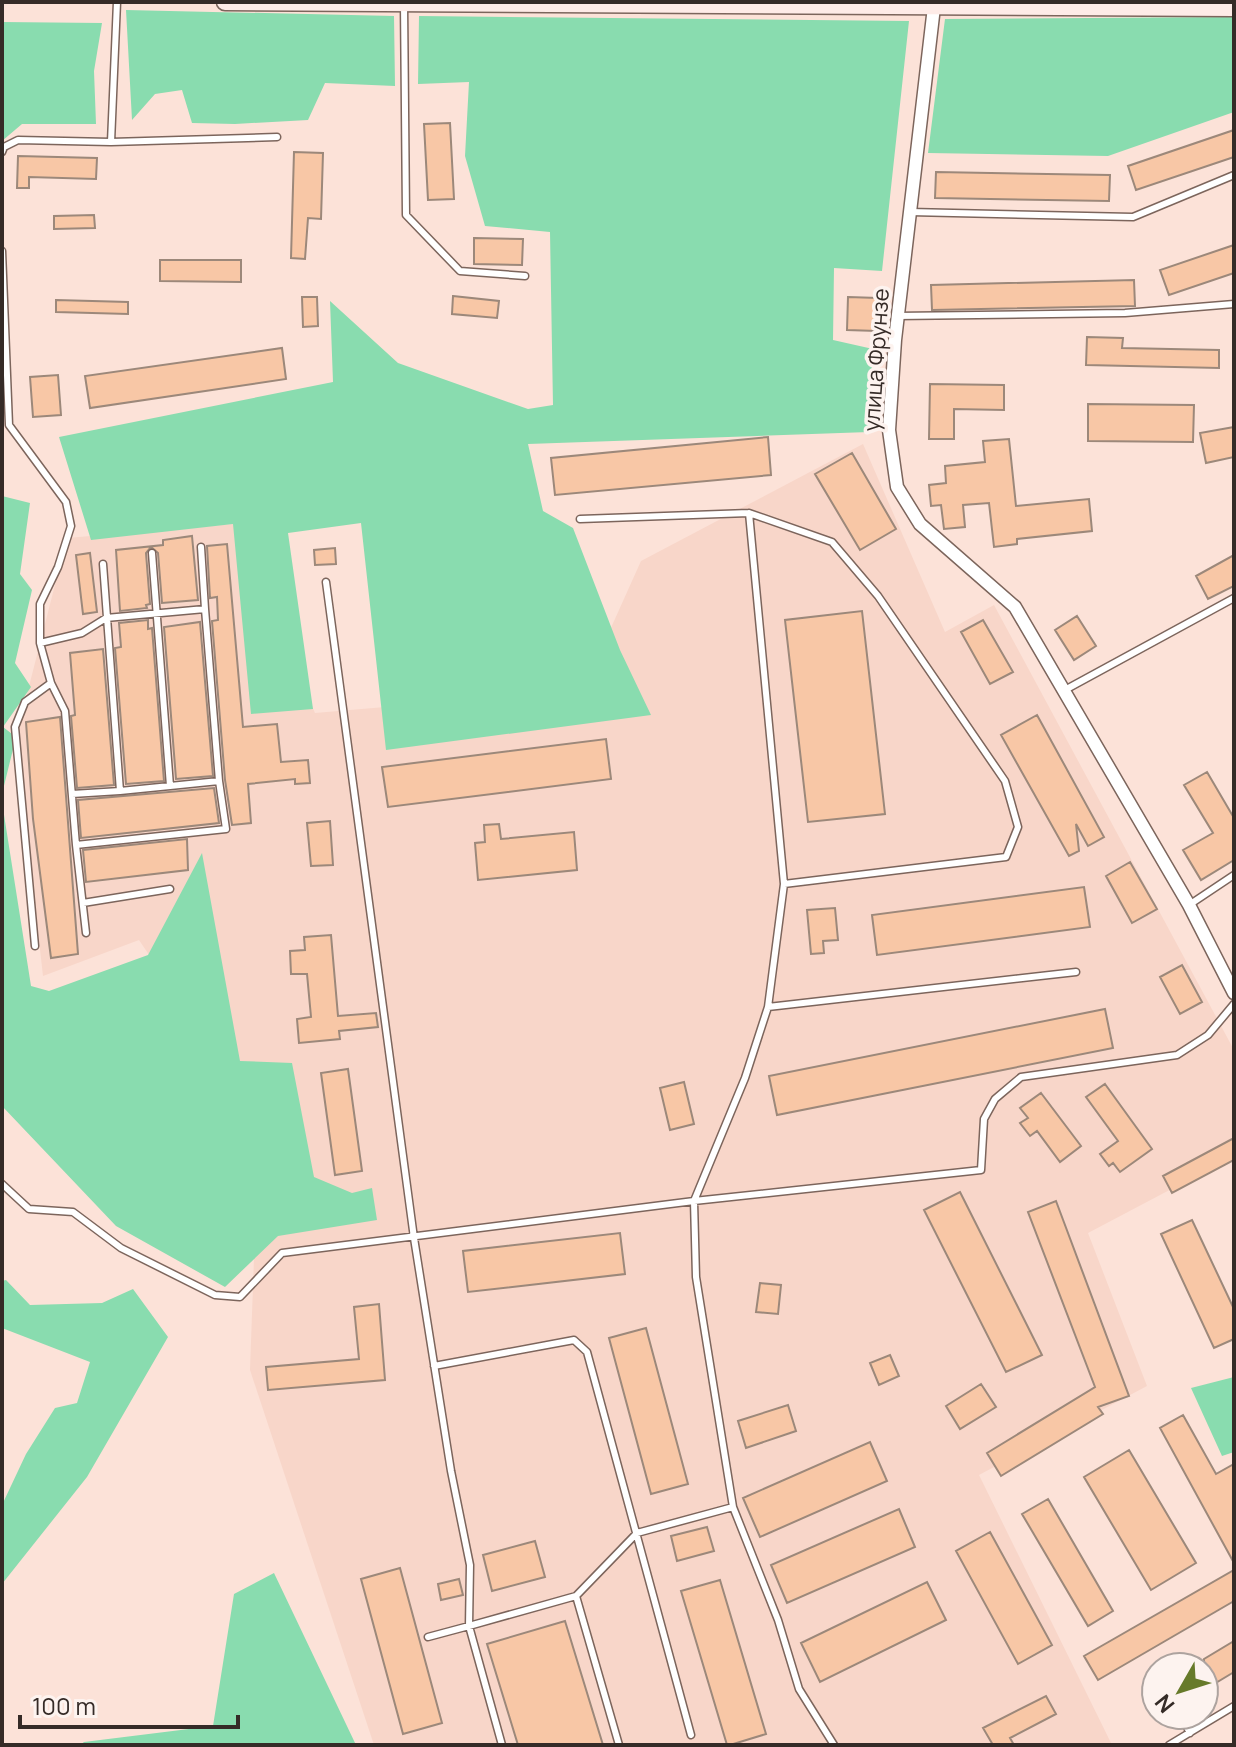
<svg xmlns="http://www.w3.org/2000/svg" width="1236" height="1747" font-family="Manrope,sans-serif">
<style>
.built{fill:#f8d6c9}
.green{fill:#89dcaf}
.building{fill:#f8c7a6;stroke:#9c887a;stroke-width:2}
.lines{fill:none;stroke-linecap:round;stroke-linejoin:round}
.lane-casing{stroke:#7c655c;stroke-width:9}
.street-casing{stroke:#7c655c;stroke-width:15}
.secondary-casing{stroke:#7c655c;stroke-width:19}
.lane{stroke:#fff;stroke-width:6}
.street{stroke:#fff;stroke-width:12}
.secondary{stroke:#feebe7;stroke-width:16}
.labels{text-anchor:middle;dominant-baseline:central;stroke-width:7;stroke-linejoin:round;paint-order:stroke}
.street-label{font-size:22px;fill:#352b27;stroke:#fdf3ef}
</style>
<rect width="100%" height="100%" fill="#fce2d8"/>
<!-- built -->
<path class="built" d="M863,444L945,632L994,605L1234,1050V1156L1088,1233L1147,1386L979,1475L1112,1745H374L250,1370L259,1118L139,940L43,976L16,737L67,538L233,524L315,713L583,690L641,561Z"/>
<!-- green -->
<path class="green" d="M126,10L394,16L395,86L325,83L308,120L235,124L192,123L182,90L155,94L132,120Z
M419,16L909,21L882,271L834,268L833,340L873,349L869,432L528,444L543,511L573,528L620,650L651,715L386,750L361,523L288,533L313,709L251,714L233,524L91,540L59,437L333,382L330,301L398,363L528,409L553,405L550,232L485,226L465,156L469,82L418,84Z
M1234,17V112L1108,156L928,153L945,19Z
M2,22L102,23L94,71L96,124H22L2,141Z
M2,496L30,503L20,574L32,590L15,663L31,687L3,727L16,737L2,794Z
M2,802L31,986L49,991L148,955L202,853L240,1061L292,1063L314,1177L352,1193L372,1188L377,1220L278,1236L225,1287L116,1226L2,1106Z
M6,1280L30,1305L102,1303L133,1289L168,1337L87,1477L2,1584V1505L26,1454L55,1408L77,1403L90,1362L2,1328V1281Z
M1234,1377V1452L1222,1456L1191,1388Z
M274,1573L356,1745H80L84,1742L213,1726L234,1594Z"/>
<!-- building -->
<path class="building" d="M450,123L454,199L428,200L424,124Z
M1234,130V157L1136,190L1128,166Z
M294,152L323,153L321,219L308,218L305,259L291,258Z
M18,156L97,158L96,179L29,177V188H17Z
M936,172L1110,175L1109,201L935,198Z
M94,215L95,228L54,229V216Z
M474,238L523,239L522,265L474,264Z
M1234,245V273L1169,295L1160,270Z
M160,260H241V282L160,281Z
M1134,280L1135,306L932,310L931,285Z
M453,296L499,301L497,318L452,314Z
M302,297H317L318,326L303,327Z
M848,297L878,298L877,331L847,330Z
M56,300L128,302V314L56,312Z
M1087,337L1123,338L1122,348L1219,350V368L1086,365Z
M282,348L286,379L90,408L85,376Z
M58,375L61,415L33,417L30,377Z
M930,384L1004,385V410L954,409V439H929Z
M1088,404L1194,405L1193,442L1088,441Z
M1234,427V457L1206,463L1200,433Z
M768,437L771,475L555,495L551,458Z
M1009,439L1016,506L1089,499L1092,531L1017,539V544L994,547L989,503L963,505L965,527L944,529L941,505L931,506L929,485L946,483L945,466L985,462L983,441Z
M852,453L896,529L860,550L815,474Z
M192,536L198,600L162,603L158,553L151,547L146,553L150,604L146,605L147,608L120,611L116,550L163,545V540Z
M227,544L243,727L277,724L281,762L308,760L310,783L295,784V779L248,784L251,823L232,825L225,780L212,621L218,620L217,597L210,598L207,546Z
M335,548L336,564L315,565L314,550Z
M90,553L97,612L83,614L76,555Z
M1234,555V586L1208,599L1196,576Z
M862,611L885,814L808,822L785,620Z
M1077,616L1096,646L1074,660L1055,630Z
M148,620V629L152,628L164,781L126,784L115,648L121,647L119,623Z
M983,620L1013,672L990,684L961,632Z
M200,622L213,776L176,779L164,627Z
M103,649L114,785L77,788L71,716L75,715L70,653Z
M1037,715L1104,837L1088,846L1076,824L1079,851L1069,856L1001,735Z
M60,717L78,954L51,958L33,819L26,722Z
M606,739L611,779L388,807L382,767Z
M1207,772L1234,818V860L1201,880L1183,850L1213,833L1184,785Z
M214,788L219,823L81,838L78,800Z
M330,821L333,865L311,866L307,823Z
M499,824L501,839L574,832L577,870L478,880L475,843L485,842L484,825Z
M187,839L188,870L86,882L83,850Z
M1130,862L1157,909L1132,923L1106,876Z
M1084,887L1090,927L877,955L872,915Z
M835,908L838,940L823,941L824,953L811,954L807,910Z
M331,935L338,1016L376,1013L378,1027L339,1031L340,1039L299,1043L297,1019L311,1017L307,974H291L290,951L305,950L304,937Z
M1182,965L1202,1002L1180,1014L1160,977Z
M1105,1009L1113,1048L777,1115L769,1076Z
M348,1069L362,1171L335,1175L321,1073Z
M684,1082L694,1124L670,1130L660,1088Z
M1105,1084L1152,1149L1120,1172L1113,1163L1109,1166L1100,1154L1118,1141L1086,1097Z
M1041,1093L1081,1146L1060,1162L1037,1131L1030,1136L1020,1123L1028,1118L1020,1108Z
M1234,1138V1160L1172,1193L1163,1176Z
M960,1192L1042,1355L1006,1372L924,1210Z
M1056,1201L1129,1396L1098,1407L1103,1414L1001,1476L987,1453L1095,1387L1028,1212Z
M1192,1220L1234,1309V1339L1214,1348L1161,1234Z
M620,1233L625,1274L468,1292L463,1251Z
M760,1283L781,1285L778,1314L756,1312Z
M379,1304L385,1380L268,1390L266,1367L359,1359L354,1307Z
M646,1328L688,1484L651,1494L609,1338Z
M890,1355L899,1376L879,1385L870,1363Z
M981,1384L996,1407L960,1429L946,1406Z
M788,1405L796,1431L746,1448L738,1421Z
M1183,1415L1216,1474L1234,1464V1563L1160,1428Z
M870,1442L887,1481L760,1537L743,1498Z
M1129,1450L1196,1563L1151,1590L1084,1477Z
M1048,1499L1113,1611L1088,1626L1022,1514Z
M899,1509L915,1547L787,1603L771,1565Z
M707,1527L714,1551L677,1561L671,1536Z
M990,1532L1052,1645L1018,1664L956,1551Z
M535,1541L545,1577L492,1591L483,1555Z
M400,1568L442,1723L403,1734L361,1579Z
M1234,1570V1601L1098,1680L1084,1656Z
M459,1579L463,1595L441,1600L438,1584Z
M720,1580L766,1734L730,1745H727L681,1591Z
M927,1582L946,1620L820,1682L801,1643Z
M565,1621L603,1745H518L487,1644Z
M1234,1641V1672L1204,1690V1659Z
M1046,1696L1056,1714L1010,1738L1014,1745H993L983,1728Z"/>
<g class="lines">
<!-- lane casing -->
<g class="lane-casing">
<path id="lane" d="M404,4L406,215L460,271L525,276
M111,142L117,2
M2,152L4,147L18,140L111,142L277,137
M910,212L1133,217L1234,175
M2,251L9,425L66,502L71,526L58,567L40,604V643L82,633L106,618L205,609L201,547
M896,316L1125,313L1234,304
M749,513L784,884L768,1007L745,1078L694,1201L696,1277L733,1507L778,1620L799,1689L834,1745
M580,519L749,513L832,542L878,596L1005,781L1018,827L1006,857L784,884
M152,553L170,786L219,781L205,609
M103,564L120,791L170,786
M326,582L414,1238L451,1471L470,1565L469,1626L428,1637
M40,643L51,683L65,711L76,845
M1063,691L1234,598
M72,794L120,791
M83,903L170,889
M1189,905L1234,875
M86,933L76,845L226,829L219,781
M35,946L15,727L25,702L51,683
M768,1007L1076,972
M2,1184L29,1209L73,1212L121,1248L215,1295L240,1297L282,1253L694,1201L981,1170L984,1119L995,1099L1021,1077L1177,1055L1208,1035L1234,1004
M434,1366L574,1340L587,1352L691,1735
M576,1596L619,1745
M1181,1716L1190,1733
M502,1745L469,1626L576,1596L637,1533L733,1507
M1169,1745L1234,1706"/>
</g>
<!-- street casing -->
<g class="street-casing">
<path id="street" d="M934,7L895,340L889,430L897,487L920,524L1015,607L1189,905L1234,993"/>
</g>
<!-- secondary casing -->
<g class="secondary-casing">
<path id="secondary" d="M225,2L1234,8"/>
</g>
<!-- lane -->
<use href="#lane" class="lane"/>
<!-- street -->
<use href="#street" class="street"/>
<!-- secondary -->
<use href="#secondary" class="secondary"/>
</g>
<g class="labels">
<!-- street labels -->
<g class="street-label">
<text transform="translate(876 360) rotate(-86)">улица Фрунзе</text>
</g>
</g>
<!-- border -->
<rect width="1236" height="1747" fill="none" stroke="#352b27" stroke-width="8"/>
<!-- north arrow -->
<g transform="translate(1180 1691) rotate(231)"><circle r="38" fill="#fdf3ef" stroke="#ada39f" stroke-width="2"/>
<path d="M0-6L14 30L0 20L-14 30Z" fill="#677a2a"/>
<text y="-12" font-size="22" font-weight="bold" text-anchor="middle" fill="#352b27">N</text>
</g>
<!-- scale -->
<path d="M20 1715v12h218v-12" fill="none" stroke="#352b27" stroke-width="4"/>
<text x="32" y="1715" font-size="24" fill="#352b27" stroke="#fdf3ef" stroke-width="6" paint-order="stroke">100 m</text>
</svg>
